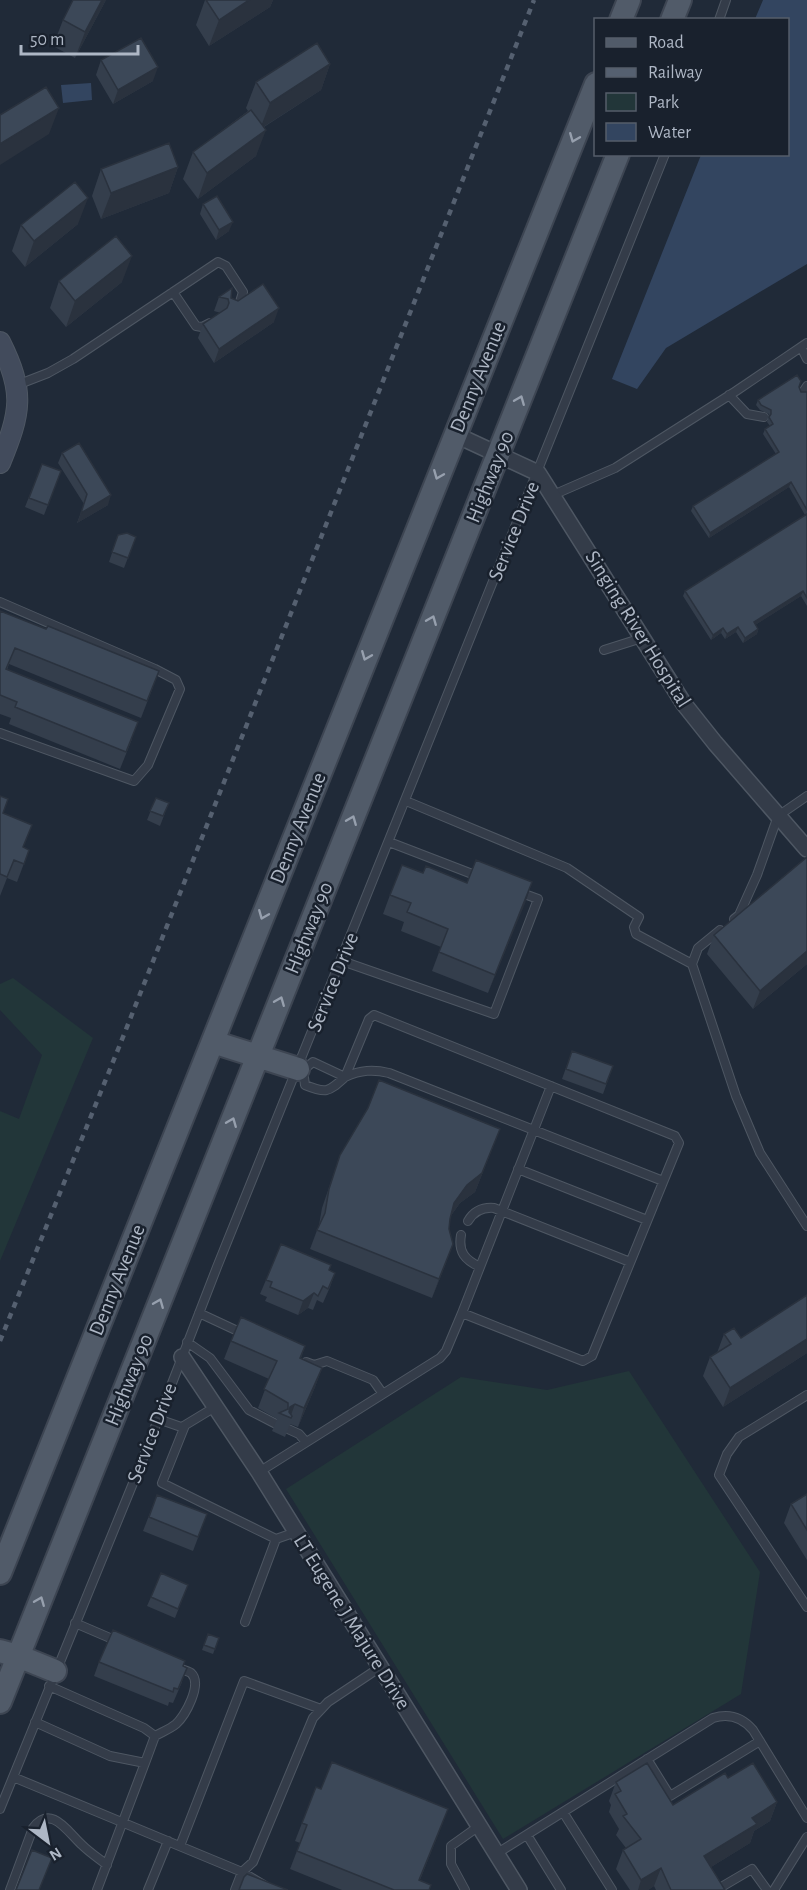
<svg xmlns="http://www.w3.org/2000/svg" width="807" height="1890" font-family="'Alegreya Sans',sans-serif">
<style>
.green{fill:#223639}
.water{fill:#334560}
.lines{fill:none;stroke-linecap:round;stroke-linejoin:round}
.lane-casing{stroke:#4e5763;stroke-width:10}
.street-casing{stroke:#4e5763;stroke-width:18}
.secondary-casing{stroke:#4e5763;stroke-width:22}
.primary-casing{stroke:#3d4552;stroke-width:26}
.lane{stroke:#343c49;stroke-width:8}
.street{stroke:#343c49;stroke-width:15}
.secondary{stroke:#424b5c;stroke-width:20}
.primary{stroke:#515b69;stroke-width:22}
.rail{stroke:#556070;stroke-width:4.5;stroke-dasharray:6 6;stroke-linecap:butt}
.wall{fill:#343e4c}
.shaded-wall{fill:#2a323e}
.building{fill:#3c4858;stroke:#2a323e;stroke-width:1.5}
.oneway{stroke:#97a0ae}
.labels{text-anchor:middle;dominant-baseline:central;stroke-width:5;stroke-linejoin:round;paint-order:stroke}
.street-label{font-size:21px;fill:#aeb7c5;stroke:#19212d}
</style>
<rect width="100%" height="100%" fill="#202a38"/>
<!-- green -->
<path class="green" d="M13,978L93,1038L0,1261V1111L19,1119L42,1055L0,1010V984Z
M629,1371L760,1572L741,1694L503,1839L286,1489L461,1377L547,1390Z"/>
<!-- water -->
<path class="water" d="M763,0H807V264L666,348L637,389L612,379L701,155L788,154V20L755,19Z
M91,83L92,100L63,103L61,85Z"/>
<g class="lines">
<!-- lane casing -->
<g class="lane-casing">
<path id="lane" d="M719,20L726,0
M173,292L196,326L202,327L210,323
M801,347L807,359
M17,385L48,373L73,359L218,262L226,266L243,292L240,302L236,305
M803,392L807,386
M729,395L747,414L764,417
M553,495L615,468L736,391L807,343
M0,602L155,669L176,680L180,689L148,765L134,781L0,733
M604,650L642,638
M406,801L567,868L639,917L634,927L636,934L692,964
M389,842L480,877
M734,919L739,915L757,875L778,816L807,796
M720,930L698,948L692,964L736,1096L760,1153L807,1226
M342,961L494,1014L538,899L519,892
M313,1062L345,1077C328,1092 327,1094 305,1085L303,1070Z
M345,1077L369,1019L374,1015L675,1136L679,1143L592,1356L583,1361L462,1313L551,1086
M345,1077C361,1070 373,1069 389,1073L663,1181
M518,1169L647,1220
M468,1221C474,1211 482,1207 494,1208L630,1262
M461,1235C458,1252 465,1260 480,1267
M199,1313L244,1334
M187,1342L210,1358L249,1410L276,1424
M306,1362L314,1365L327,1361L373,1380L383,1394
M807,1395L739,1437L727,1454L719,1475L807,1607
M158,1419L184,1428L162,1483L276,1539L296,1532
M182,1427L215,1407
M288,1429L299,1434L306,1442
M259,1472L440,1358L446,1351L462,1313
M245,1622L276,1539
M75,1623L117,1641
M35,1722L110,1756L145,1763L155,1736L144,1728L49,1686
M155,1736C162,1732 170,1729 176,1724C185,1716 203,1684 191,1673C188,1671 181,1669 178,1668
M647,1759L670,1796L760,1741
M13,1777L242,1872L272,1890
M0,1809L138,1471L217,1267L665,154
M563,1812L612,1890
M527,1835L561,1890
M180,1846L244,1681L321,1709
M496,1854L713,1718C729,1713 742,1717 753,1730L807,1818
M723,1886L752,1869L767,1890
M10,1890L33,1828C51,1804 67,1831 81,1844C89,1852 98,1858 107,1865
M97,1890L145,1763
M148,1890L168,1841
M235,1890L242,1872L253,1862L313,1718L328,1702L379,1668
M465,1890L451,1864V1846L479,1826
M774,1890L807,1837"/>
</g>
<!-- street casing -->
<g class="street-casing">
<path id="street" d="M454,434L538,473L684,704L715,743L807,849
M182,1357L259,1472L519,1890"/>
</g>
<!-- secondary casing -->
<g class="secondary-casing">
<path id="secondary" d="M0,342C25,392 21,412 0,463"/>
</g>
<!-- primary casing -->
<g class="primary-casing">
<path id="primary" d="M621,20L629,0
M672,20L680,0
M213,1042L298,1069
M0,1573L596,84
M0,1651L18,1656L55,1671
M0,1702L618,154"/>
</g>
<!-- lane -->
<use href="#lane" class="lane"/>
<!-- street -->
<use href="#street" class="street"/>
<!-- secondary -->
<use href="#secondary" class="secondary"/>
<!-- primary -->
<use href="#primary" class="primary"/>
<!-- rail -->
<path class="rail" d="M0,1341L121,1042L534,0"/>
</g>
<!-- wall -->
<path class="wall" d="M106,0L75,58L53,46L63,20Z
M205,0H273L270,7L209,46L196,25Z
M101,60L153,81L113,104L96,75Z
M330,64L321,90L264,127L256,156L198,199L183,179L193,152L248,111L246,108L256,82Z
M178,167L169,193L101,219L92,196L101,169Z
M203,204L229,231L216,240L200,214Z
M78,224L25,267L12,251L21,225Z
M59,281L122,282L66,327L50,308Z
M219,297L231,298L274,322L214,363L198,338L203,324L221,313L214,311Z
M799,388L801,392H807V606L801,596L755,625L758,629L757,634L743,643L736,632L725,639L721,633L711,640L683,596L685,591L805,515L789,487L709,538L691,511L693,506L776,454L763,434L765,429L770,426L767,422L769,414L760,410L756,405L758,400Z
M62,453L108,505L77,523L84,504L58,463Z
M42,464L61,471L44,515L25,507Z
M118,535L136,537L124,568L109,562Z
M0,611L153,687L141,718L9,664L7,670L132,739L120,769L9,724L11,718L0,714Z
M0,796L3,813L23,848L29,850L17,882L7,878L0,896Z
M156,798L165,813L160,826L147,820Z
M423,873L467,883L532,882L488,993L432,971L441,947L401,931L404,922L383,914L390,895Z
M714,935L807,964L753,1009L707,954Z
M572,1051L613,1066L603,1094L562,1079Z
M500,1129L475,1192L460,1203L450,1217L446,1263L432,1298L310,1249L319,1225L322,1208L340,1155Z
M329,1270L335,1273L330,1287L323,1303L317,1300L313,1310L308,1308L298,1315L265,1301L267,1297L260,1294L266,1280Z
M807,1295V1353L723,1407L703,1376L710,1357L717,1353L724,1334L741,1338Z
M231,1341L305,1346L301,1358L322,1368L315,1387L298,1427L290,1424L285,1437L272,1431L277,1419L258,1408L269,1379L224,1359Z
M807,1494V1560L784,1523L791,1504Z
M157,1495L207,1514L193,1551L143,1531Z
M188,1585L175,1618L147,1606L151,1597Z
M208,1634L219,1638L213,1654L202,1650Z
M99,1662L183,1666L182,1682L173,1703L169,1702L168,1706L94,1676Z
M728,1778L777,1802L770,1821L754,1831L750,1843L711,1867L725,1890H656L654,1886L648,1890H630L616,1869L623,1850L626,1848L616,1835L619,1829L609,1812L611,1805L609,1801L616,1782L673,1805Z
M321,1789L448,1809L420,1880L430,1890H342L290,1869L300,1843L295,1841L302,1823Z"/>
<!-- shaded-wall -->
<path class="shaded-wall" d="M102,0H106L75,58L85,32Z
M249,0H273L270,7L209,46L219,20Z
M330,64L321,90L260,129L270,103Z
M158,67L153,81L113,104L118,90Z
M59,108L49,134L0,165V144Z
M266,130L256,156L198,199L207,173Z
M178,167L169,193L101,219L111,193Z
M88,198L78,224L25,267L34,241Z
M233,222L229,231L216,240L219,230Z
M132,256L122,282L66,327L75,301Z
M279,308L274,322L214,363L219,349Z
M791,482L789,487L709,538L710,533Z
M111,495L108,505L77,523L81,513Z
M803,591L801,596L752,627L754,622Z
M738,627L736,632L725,639L727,634Z
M723,628L721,633L711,640L713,635Z
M758,629L757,634L743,643L745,638Z
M532,882L526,901L488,993L495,975Z
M807,951V964L753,1009L760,991Z
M500,1129L475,1192L460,1203L447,1221L454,1203Z
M453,1244L446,1263L432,1298L439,1279Z
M314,1293L308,1308L298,1315L303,1301Z
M807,1339V1353L723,1407L730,1388Z
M322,1368L315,1387L298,1427L304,1408Z
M295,1404L290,1418L286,1416L290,1407Z
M777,1802L770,1821L754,1831L750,1843L698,1875L704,1856L752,1818Z
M448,1809L441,1828L416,1890Z
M661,1868L654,1886L648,1890H638L641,1880Z"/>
<!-- building -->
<path class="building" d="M73,0H102L85,32L63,20Z
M206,0H249L219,20Z
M141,38L158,67L118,90L101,60Z
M317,43L330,64L270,103L256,82Z
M46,87L59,108L0,144V115Z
M251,110L266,130L207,173L193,152Z
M169,143L178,167L111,193L101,169Z
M75,182L88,198L34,241L21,225Z
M217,196L233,222L219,230L203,204Z
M116,236L132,256L75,301L59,281Z
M263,284L279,308L219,349L203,324L227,308L229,303L228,299L219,297L232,288L231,298L238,301Z
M797,375L801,381L799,387L801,392H807V510L791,482L710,533L693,506L779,452L765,429L773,424L769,417L771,414V410L761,405L758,400Z
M79,443L111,495L81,513L87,494L62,453Z
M42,464L61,471L48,505L29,498Z
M807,514V598L803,591L754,622L758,629L745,638L738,627L727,634L723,628L713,635L685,591Z
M127,533L136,537L128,558L112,552L118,535Z
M0,611L46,629L48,626L159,671L147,701L15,648L6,669L138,722L126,752L15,707L17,702L0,695Z
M0,796L8,799L3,813L32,825L23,847L29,850L24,864L14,860L7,877L0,874Z
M156,798L169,803L163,816L150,811Z
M807,857V951L760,991L714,935Z
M476,860L532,882L495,975L439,952L448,929L407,912L411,903L390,895L402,865L423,873L426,866L467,883Z
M572,1051L613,1066L606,1084L566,1069Z
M379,1080L500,1129L482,1173L467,1185L454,1203L450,1219L449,1229L453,1244L439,1279L317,1230L325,1213L329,1189L340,1155L368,1108Z
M281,1244L331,1265L329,1270L335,1273L328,1289L323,1286L318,1296L314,1293L303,1301L270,1287L272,1282L266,1280Z
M807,1295V1339L730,1388L710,1357L731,1344L724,1334L734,1328L741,1338Z
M241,1317L305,1346L300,1358L322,1368L304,1408L295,1404L290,1407L289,1412L292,1416L291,1418L279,1413L288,1409V1403L264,1389L277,1361L231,1341Z
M807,1494V1530L791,1504Z
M157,1495L207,1514L198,1537L149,1517Z
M161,1573L188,1585L178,1609L151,1597Z
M113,1630L185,1661L183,1666L187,1668L178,1689L174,1688L173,1692L99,1662Z
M208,1634L219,1638L215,1649L204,1645Z
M332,1762L448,1809L419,1880L431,1885L429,1890H394L297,1851L307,1825L302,1823L316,1787L321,1789Z
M647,1763L673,1805L725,1773L728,1778L753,1763L777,1802L752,1818L757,1824L704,1856L725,1890H671L661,1868L641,1880L623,1850L641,1839L623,1816L627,1814L615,1794L621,1791L616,1782Z
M32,1850L52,1858L39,1890H16Z
M247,1874L288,1890H239L244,1877Z"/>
<!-- one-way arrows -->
<defs><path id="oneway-chevron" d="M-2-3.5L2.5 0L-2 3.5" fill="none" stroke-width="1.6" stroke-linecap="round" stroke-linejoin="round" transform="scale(1.5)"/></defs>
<g class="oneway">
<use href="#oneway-chevron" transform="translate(574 138) rotate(112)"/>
<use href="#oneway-chevron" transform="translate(520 400) rotate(-68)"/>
<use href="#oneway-chevron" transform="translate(438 475) rotate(112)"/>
<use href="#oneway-chevron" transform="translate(432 620) rotate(-68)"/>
<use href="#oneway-chevron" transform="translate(366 656) rotate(112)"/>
<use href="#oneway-chevron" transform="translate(352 820) rotate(-68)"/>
<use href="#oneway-chevron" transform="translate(263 915) rotate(112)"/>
<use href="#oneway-chevron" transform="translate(280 1001) rotate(-68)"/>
<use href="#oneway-chevron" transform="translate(232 1122) rotate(-68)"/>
<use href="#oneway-chevron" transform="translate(159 1303) rotate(-68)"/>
<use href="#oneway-chevron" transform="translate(40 1601) rotate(-68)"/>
</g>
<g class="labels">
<!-- street labels -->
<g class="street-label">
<text transform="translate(478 377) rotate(-68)">Denny Avenue</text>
<text transform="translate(490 477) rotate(-68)">Highway 90</text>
<text transform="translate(514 531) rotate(-68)">Service Drive</text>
<text transform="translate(638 629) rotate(58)">Singing River Hospital</text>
<text transform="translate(298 828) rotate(-68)">Denny Avenue</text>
<text transform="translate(309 928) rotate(-68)">Highway 90</text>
<text transform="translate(333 982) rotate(-68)">Service Drive</text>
<text transform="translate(117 1280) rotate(-68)">Denny Avenue</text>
<text transform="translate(129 1380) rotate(-68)">Highway 90</text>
<text transform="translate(152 1433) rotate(-69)">Service Drive</text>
<text transform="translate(352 1622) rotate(58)">LT Eugene J Majure Drive</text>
</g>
</g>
<!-- legend -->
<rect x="594" y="18" width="195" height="138" fill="#19212d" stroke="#555d6a" stroke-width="1.5"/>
<rect x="606" y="38" width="30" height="9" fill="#515b69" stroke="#555d6a" stroke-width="1.5"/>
<text x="648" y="48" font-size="18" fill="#aeb7c5">Road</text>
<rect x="606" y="68" width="30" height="9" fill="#556070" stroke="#555d6a" stroke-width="1.5"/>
<text x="648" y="78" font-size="18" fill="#aeb7c5">Railway</text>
<rect x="606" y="93" width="30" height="18" fill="#223639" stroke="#555d6a" stroke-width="1.5"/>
<text x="648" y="108" font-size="18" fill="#aeb7c5">Park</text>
<rect x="606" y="123" width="30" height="18" fill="#334560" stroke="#555d6a" stroke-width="1.5"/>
<text x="648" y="138" font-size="18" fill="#aeb7c5">Water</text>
<!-- north arrow -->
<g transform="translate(48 1842) rotate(148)" stroke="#19212d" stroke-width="4.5" paint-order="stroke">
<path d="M0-4.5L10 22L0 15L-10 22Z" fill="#aeb7c5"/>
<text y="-9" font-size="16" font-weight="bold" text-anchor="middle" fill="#aeb7c5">N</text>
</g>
<!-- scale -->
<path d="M21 45v9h117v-9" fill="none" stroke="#aeb7c5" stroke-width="3"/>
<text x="30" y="45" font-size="18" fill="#aeb7c5" stroke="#19212d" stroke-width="4.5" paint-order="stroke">50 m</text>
</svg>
